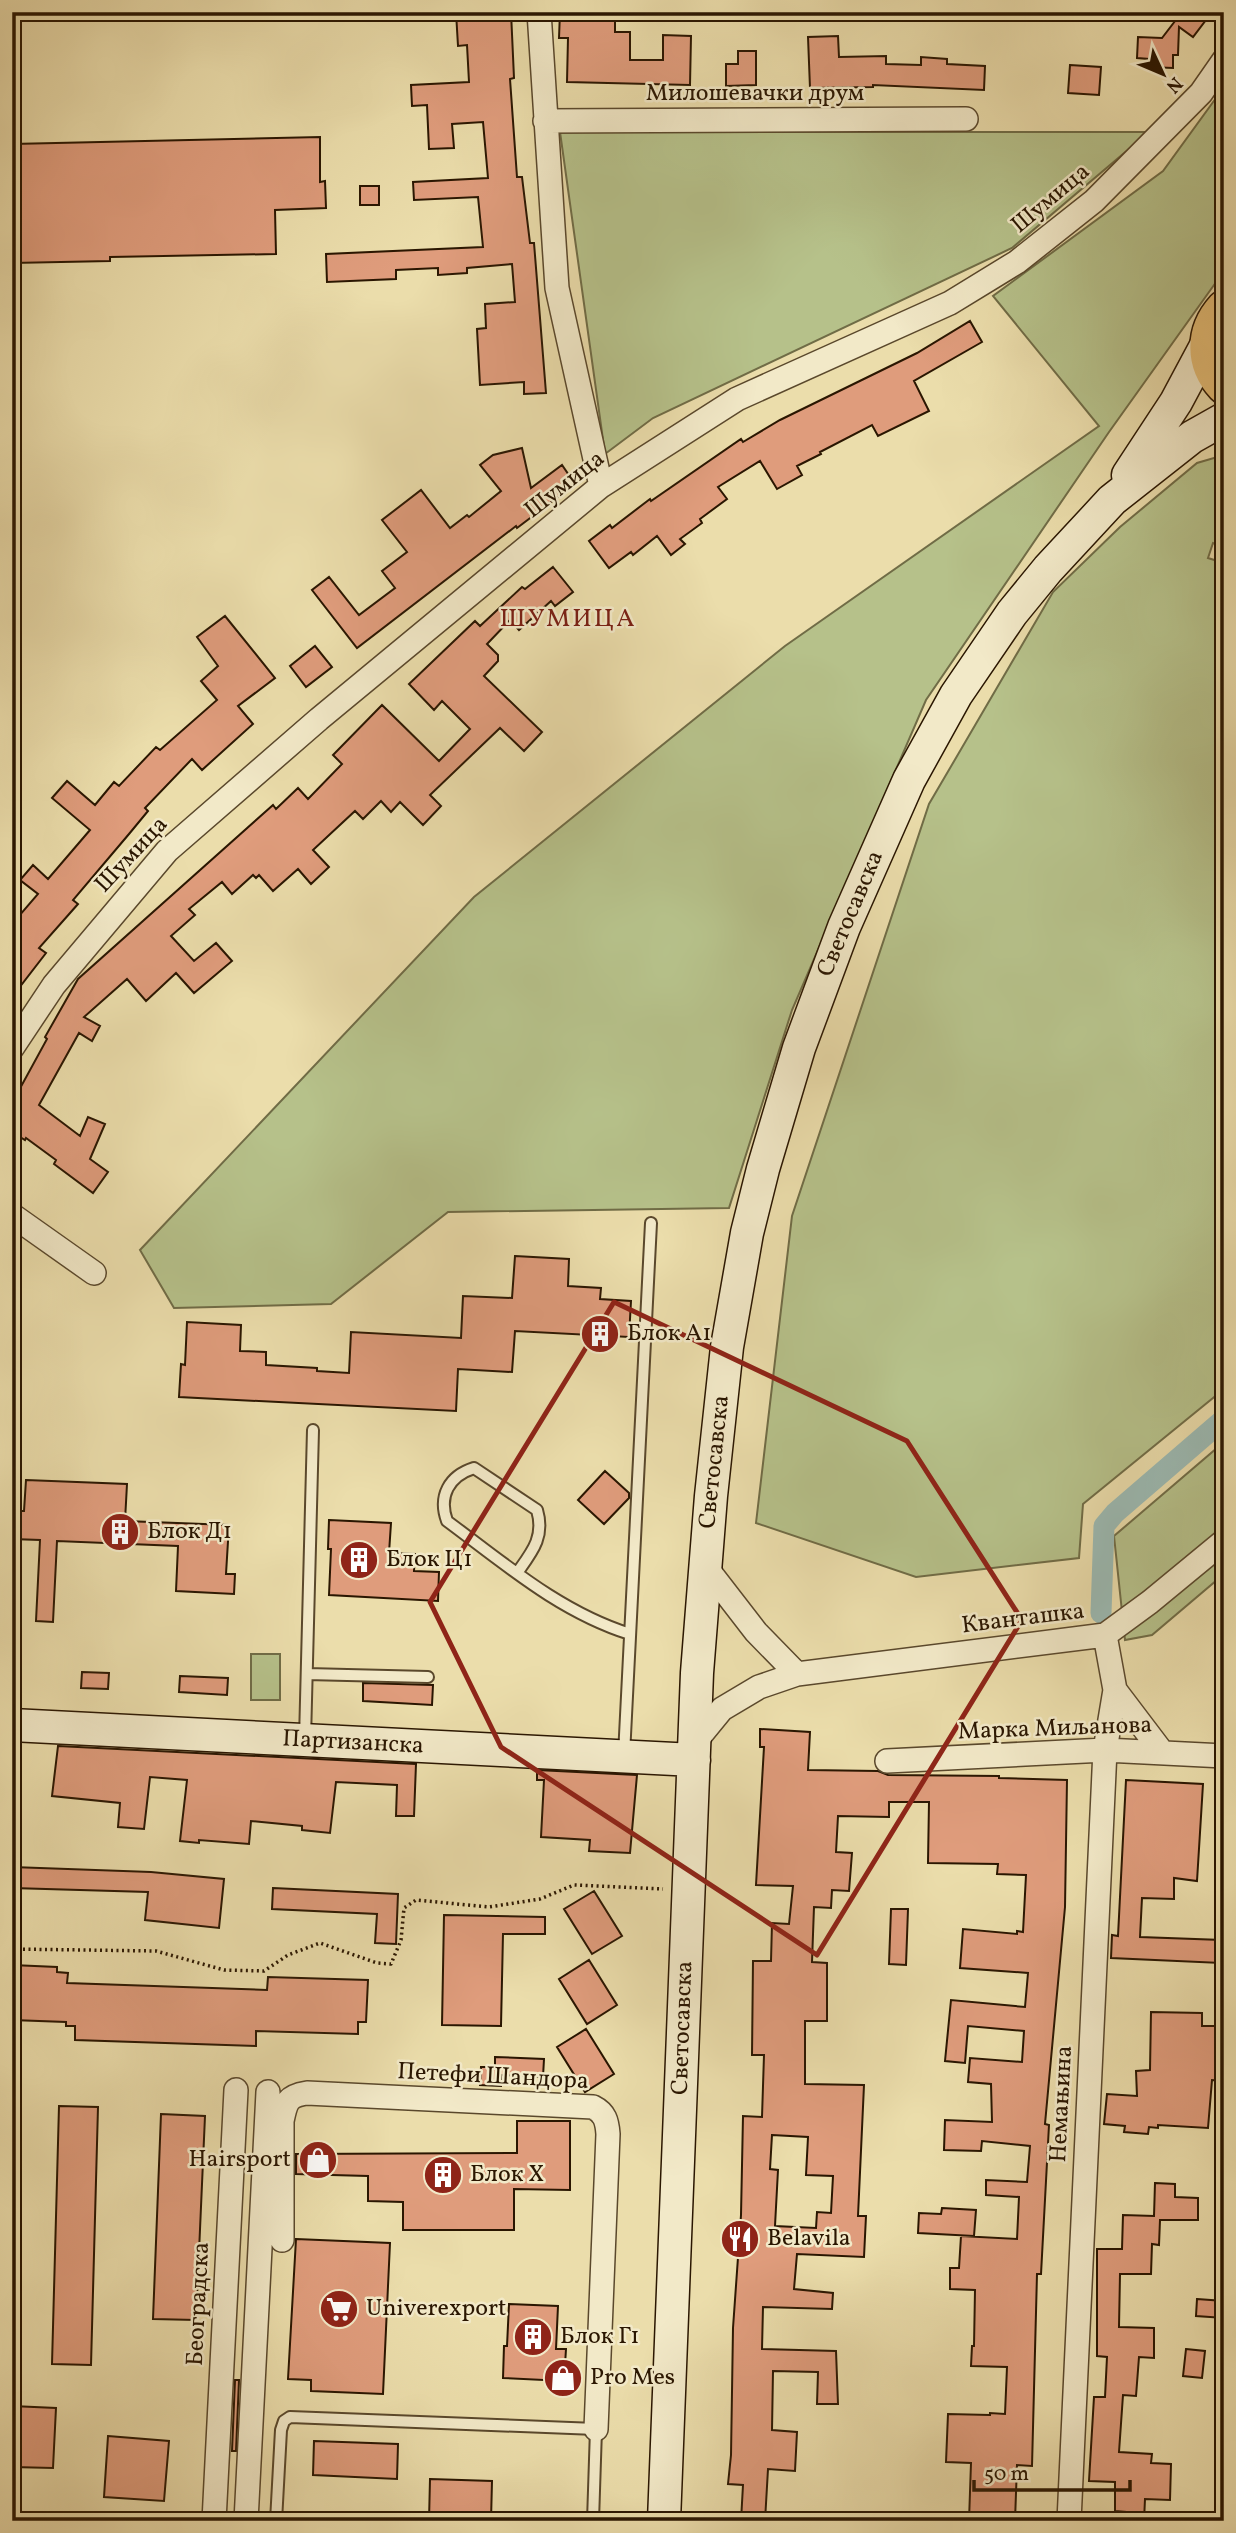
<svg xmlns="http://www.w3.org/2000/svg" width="1236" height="2533" font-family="Vollkorn,serif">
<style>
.green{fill:#b6c18a;stroke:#706c46;stroke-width:2}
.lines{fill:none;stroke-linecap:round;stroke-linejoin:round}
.canal{stroke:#9bbab3;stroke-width:21}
.building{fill:#df9c7c;stroke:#2a1601;stroke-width:2;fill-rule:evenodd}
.lane-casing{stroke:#5a482c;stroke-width:14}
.street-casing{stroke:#5a482c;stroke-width:26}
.secondary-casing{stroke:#2a1601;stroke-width:35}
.primary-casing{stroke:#2a1601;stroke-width:38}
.path{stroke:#2a1601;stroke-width:3.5;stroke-dasharray:2 3.5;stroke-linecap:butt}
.lane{stroke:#f2e9c8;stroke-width:10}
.street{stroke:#f2e9c8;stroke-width:23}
.secondary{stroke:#f2e9c8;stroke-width:32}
.primary{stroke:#e6be76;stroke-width:35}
.marked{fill:none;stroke:#8f2418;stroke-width:5;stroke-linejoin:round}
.labels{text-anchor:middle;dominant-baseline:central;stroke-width:5;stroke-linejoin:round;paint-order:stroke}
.street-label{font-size:24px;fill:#2a1601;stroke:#f2e9c8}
.poi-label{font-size:24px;fill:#2a1601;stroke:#f2e9c8;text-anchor:start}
.neighbourhood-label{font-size:26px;letter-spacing:2px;fill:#7a1f14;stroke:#f2e9c8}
</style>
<rect width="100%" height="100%" fill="#ebddab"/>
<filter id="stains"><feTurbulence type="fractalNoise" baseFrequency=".00286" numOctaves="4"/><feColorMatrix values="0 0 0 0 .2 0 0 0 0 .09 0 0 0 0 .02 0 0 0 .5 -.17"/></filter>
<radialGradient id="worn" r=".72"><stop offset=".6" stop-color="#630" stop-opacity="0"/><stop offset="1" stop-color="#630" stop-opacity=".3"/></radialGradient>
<!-- green -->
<path class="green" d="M1224,87V271L1109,432L926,700L792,1010L729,1208L448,1212L331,1304L174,1308L140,1250L474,897L785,646L1099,426L993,296L1163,171Z
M560,132H1149L1012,248L653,418L605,454Z
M1224,455V547L1213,543L1208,558L1224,563V1389L1083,1504L1079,1558L916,1577L756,1523L792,1216L929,804L1053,592L1120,527L1197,463Z
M1224,1442V1574L1152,1635L1125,1640L1114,1536Z
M251,1654H280V1700H251Z"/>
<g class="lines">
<!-- canal -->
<path class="canal" d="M1101,1613L1104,1526L1115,1513L1224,1419"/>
</g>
<!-- building -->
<path class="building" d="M456,12H511L514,78L510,79L517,177H522L530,243H534L546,393L524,394V382L480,385L477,329L486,328L485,304L515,302L512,264L467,268V273L438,275V268L396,270V279L327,282L326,254L483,247L478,197L414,200L413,182L488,178L483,122L452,124L454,148L429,149L427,105L412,106L411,85L469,82L467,45L458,46Z
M560,12H615V32H630V60H663V35L691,36L690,85L567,82L568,38H559Z
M1182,12H1212L1193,37L1179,27L1178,55H1173V68L1149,67V59L1137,58L1138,37L1162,38Z
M838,36L839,57L886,56V64L921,65V57L947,59V64L985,66L984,90L873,85V87L810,88L808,37Z
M738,51H756V85L726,86V64H738Z
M1070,65L1101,67L1099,95L1068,93Z
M320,137V182L325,181L326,208L275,210L276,254L110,257V261L12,263V144Z
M360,186H379V205H360Z
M970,321L982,342L914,381L929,411L878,436L872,425L820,452L821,454L797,466L802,475L777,489L760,461L718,487L727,499L700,519L702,523L680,539L685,544L671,555L657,536L633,555L631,552L609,568L589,541L610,525L612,528L650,499L651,501L741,439L743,442L780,420L917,353Z
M522,448L531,488L562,465L575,484L517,528L516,526L357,648L312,590L329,577L359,615L395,588L382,571L407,552L382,520L421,490L450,528L467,515L469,517L501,491L480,465L493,455Z
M553,567L573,592L555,606L551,601L519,630L510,620L487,644L498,655V661L484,676L542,732L524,751L500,728L430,795L441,806L423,825L400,802L391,812L381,801L363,819L355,811L313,850L329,867L311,884L298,869L273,891L259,875L256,878L253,875L232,894L222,882L189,909L195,915L171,936L194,961L216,943L232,961L194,993L176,973L146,1001L127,979L84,1017L100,1026L92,1041L79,1033L39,1105L80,1136L88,1117L105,1124L90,1159L108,1172L93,1193L54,1164L56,1160L26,1138L25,1140L12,1132V1103L47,1039L45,1037L78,979L273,805L276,809L298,788L308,799L342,764L333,755L382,705L439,761L470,729L442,701L434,710L409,684L475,621L480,626L522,587L525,589Z
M225,616L275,678L238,706L253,724L202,770L192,759L145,808L148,811L129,834L73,900L78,904L39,948L46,953L12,997V924L38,894L20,880L33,865L48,879L90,830L52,798L67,781L95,805L114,782L119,786L156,747L160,750L217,700L201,681L218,666L197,637Z
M315,646L332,667L306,687L290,666Z
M515,1256L569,1259L568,1286L601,1288L600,1299L631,1301L629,1337L515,1331L512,1372L458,1369L456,1411L179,1397L181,1364L185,1365L187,1322L241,1325L240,1351L266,1352V1365L317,1368V1371L349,1373L351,1332L461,1338L463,1296L512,1298Z
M605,1471L629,1493V1498L604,1524L578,1500Z
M26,1480L127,1484L125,1521L229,1525L226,1574H235L234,1594L176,1591L178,1546L57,1541L53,1622L36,1621L40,1540L12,1539V1511H24Z
M329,1520L391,1523L389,1553L415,1554L414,1571L439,1572L438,1601L329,1595L331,1549H328Z
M82,1672L109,1673L108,1689L81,1688Z
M180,1676L228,1678L227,1695L179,1692Z
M363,1683L433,1685L432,1705L363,1701Z
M760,1729L810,1732L808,1770L878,1771L888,1775L999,1776V1778L1067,1780L1065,1907L1045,2124L1049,2125L1041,2274H1037L1032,2466L1017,2465L1015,2521H969L971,2463L946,2462L948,2414L990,2415V2413L1005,2414L1007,2367L971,2366L972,2346H974L975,2290L950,2289V2268H959L961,2236L1017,2239L1019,2197L986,2195V2180L1027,2182L1030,2146L982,2141L981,2151L944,2150L945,2120L992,2122L991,2084L968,2082L970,2058L1022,2062L1024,2031L968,2026L965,2063L945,2061L951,2000L1025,2007L1028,1973L960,1968L963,1929L1017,1934V1931L1023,1932L1026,1875L997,1874L998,1864L928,1863L929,1802H889V1817L838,1816L836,1852L852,1853L849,1891L832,1890L831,1908L814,1907L812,1962L827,1963V2021H805V2084L864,2085L858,2216H866L864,2257L797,2254L794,2289L833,2293L832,2309L763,2307L762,2349L836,2351L838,2404H817L818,2372L773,2371L772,2430L797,2432L795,2471L768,2469L765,2521H741L743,2485L728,2484L731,2455L733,2328L741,2215L743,2116L762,2117L764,2055H752L753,1961H771L772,1923L789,1924L793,1886L756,1885L764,1747H760ZM772,2135L808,2137L806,2175L833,2176L831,2213L817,2212L816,2228L775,2226L778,2170L770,2169Z
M58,1746L416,1764L414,1816H396L397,1785L336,1782L330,1833L302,1830V1826L251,1821L249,1844L199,1840V1843L180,1841L187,1780L150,1777L144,1829L118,1827L120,1803L52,1796Z
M537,1770L637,1775L630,1853L589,1851L590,1840L541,1837L544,1780H537Z
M1126,1780L1203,1784L1197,1881L1174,1878V1899L1142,1898L1140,1937L1222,1940L1221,1963L1111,1958L1112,1935L1118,1936Z
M12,1867L151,1872L224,1879L219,1928L145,1920L148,1892L12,1888Z
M273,1888L398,1894L396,1944L375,1943L377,1914L272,1909Z
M594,1891L622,1936L592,1954L564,1909Z
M891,1909H908L906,1965L889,1964Z
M444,1915L545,1917V1934H503L501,2026L442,2025Z
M589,1960L617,2005L587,2024L559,1979Z
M12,1965L57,1967V1972L68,1973L67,1983L267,1990L268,1977L368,1980L366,2022H358V2034L256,2031V2046L75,2040V2026H66V2022L12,2020Z
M1151,2012L1202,2013V2026H1224V2081L1212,2080L1208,2128L1158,2125V2128L1149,2127L1148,2134L1124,2132L1125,2126L1104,2124L1107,2094L1137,2096L1136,2071L1150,2070Z
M586,2029L614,2074L585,2092L557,2047Z
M495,2057L544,2059L543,2077L501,2075V2086L480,2085L481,2067H495Z
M59,2106L98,2107L91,2365L52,2364Z
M161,2114L205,2116L196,2320L153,2319Z
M517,2121H570V2190L514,2189V2230H403V2202L368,2201V2176L296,2174V2154L517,2153Z
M1155,2183L1175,2184V2197L1198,2198V2220H1160L1159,2245L1152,2244L1151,2274H1120L1119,2327L1154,2328V2358L1139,2357L1136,2396L1123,2395L1119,2452L1152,2454L1151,2463L1171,2464L1170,2500L1145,2499L1144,2521H1126V2512L1115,2511V2482L1089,2481L1094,2397H1105L1107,2357L1097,2356V2249H1122L1123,2215L1154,2216Z
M942,2208L976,2210L974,2236L918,2233L919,2213L941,2214Z
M296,2239L390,2243L383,2394L311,2391V2380L288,2379Z
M1197,2299L1224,2301V2318L1196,2316Z
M509,2304L558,2306L556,2349H566L564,2381L503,2378L504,2346H507Z
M1186,2349L1205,2351L1202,2378L1183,2376Z
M235,2380H239L236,2451H232Z
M12,2406L56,2408L53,2468L12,2467Z
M108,2436L169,2441L164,2501L104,2497Z
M314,2441L398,2444L397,2479L313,2475Z
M430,2479L492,2481L491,2521H429Z"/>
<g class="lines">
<!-- lane casing -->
<g class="lane-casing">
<path id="lane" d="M517,1573C532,1552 545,1537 537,1510L474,1468C449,1476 438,1496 447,1521C505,1564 560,1612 630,1634
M307,1674L428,1677
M305,1739L313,1430
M624,1755L651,1223
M276,2521L281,2430L284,2421L290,2417L596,2429L593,2521"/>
</g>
<!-- street casing -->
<g class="street-casing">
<path id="street" d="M539,12L557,288L601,486
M545,121L966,119
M12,1048L54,985L167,851L319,719L601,486L737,399L950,303L1017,262L1094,201L1201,93L1224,60
M12,1215L94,1273
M705,1566L756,1632L797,1674
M1115,1690L1162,1752
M695,1742L722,1709L759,1687L797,1674L1105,1635L1150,1602L1224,1541
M887,1761L1105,1750L1224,1756
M282,2240V2121C286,2102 287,2096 307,2093L593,2107C605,2113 607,2121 608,2134L596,2429
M214,2521L236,2090
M246,2521L268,2092
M1069,2521L1105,1750L1115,1690L1105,1635"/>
</g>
<!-- secondary casing -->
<g class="secondary-casing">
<path id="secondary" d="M1128,475L1176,402L1207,344
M12,1725L694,1760
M664,2521L697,1673L711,1496L727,1347L747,1233L763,1169L799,1048L844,927L909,780L956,695L1012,613L1048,569L1112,500L1192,437L1224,419"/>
</g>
<!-- primary casing -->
<g class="primary-casing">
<path id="primary" d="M1224,308C1203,331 1202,363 1224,386"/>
</g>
<!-- path -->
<path class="path" d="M12,1949L156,1951L224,1970L264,1971L288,1955L320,1943L377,1963L391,1964L401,1940L404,1908L416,1900L489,1907L540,1899L574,1885L663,1889"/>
<!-- lane -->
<use href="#lane" class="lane"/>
<!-- street -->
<use href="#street" class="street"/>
<!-- secondary -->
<use href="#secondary" class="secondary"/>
<!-- primary -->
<use href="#primary" class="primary"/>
</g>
<!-- marked area -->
<path class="marked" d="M614,1302L907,1441L1022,1620L817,1955L501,1747L430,1602Z"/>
<!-- icons -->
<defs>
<g id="building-disc" transform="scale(2.0125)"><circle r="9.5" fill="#8f2418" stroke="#f2e9c8"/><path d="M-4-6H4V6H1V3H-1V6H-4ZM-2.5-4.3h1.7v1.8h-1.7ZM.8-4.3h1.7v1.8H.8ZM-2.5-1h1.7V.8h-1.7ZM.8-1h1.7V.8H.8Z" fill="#fff"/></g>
<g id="shop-disc" transform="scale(2.0125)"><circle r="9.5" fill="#8f2418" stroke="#f2e9c8"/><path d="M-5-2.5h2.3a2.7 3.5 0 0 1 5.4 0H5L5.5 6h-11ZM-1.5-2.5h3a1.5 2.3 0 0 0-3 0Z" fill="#fff"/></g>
<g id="restaurant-disc" transform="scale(2.0125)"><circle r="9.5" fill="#8f2418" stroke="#f2e9c8"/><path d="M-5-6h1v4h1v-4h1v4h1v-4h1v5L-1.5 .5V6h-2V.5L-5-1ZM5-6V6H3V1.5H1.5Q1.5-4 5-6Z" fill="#fff"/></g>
<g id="supermarket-disc" transform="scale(2.0125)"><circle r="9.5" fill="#8f2418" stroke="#f2e9c8"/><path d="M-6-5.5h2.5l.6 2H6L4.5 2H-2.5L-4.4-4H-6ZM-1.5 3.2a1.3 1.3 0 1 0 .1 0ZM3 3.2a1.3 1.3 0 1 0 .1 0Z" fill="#fff"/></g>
</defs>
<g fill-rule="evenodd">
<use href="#building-disc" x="600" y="1334"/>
<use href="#building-disc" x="120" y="1532"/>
<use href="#building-disc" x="359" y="1560"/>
<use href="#shop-disc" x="318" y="2160"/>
<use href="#building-disc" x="443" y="2175"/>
<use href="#restaurant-disc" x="740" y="2239"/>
<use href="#supermarket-disc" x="339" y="2309"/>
<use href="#building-disc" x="533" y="2337"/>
<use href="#shop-disc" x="563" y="2378"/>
</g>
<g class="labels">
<!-- street labels -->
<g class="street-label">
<text x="755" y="94">Милошевачки друм</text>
<text transform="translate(1051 199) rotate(-40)">Шумица</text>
<text transform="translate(565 485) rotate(-38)">Шумица</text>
<text transform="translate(132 855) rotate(-47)">Шумица</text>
<text transform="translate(851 914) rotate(-67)">Светосавска</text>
<text transform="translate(715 1462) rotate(-84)">Светосавска</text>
<text transform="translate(1023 1619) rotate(-7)">Кванташка</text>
<text transform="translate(1055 1729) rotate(-2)">Марка Миљанова</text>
<text transform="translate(353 1743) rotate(3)">Партизанска</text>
<text transform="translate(683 2028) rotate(-88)">Светосавска</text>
<text transform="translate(493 2077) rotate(3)">Петефи Шандора</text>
<text transform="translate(1062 2104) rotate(-87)">Немањина</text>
<text transform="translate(199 2304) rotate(-87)">Београдска</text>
</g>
<!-- poi labels -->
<g class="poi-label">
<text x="627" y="1334">Блок А1</text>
<text x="147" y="1532">Блок Д1</text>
<text x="386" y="1560">Блок Ц1</text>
<text x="291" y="2160" text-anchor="end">Hairsport</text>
<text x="470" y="2175">Блок Х</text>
<text x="767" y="2239">Belavila</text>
<text x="366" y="2309">Univerexport</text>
<text x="560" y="2337">Блок Г1</text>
<text x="590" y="2378">Pro Mes</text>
</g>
<!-- neighbourhood labels -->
<g class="neighbourhood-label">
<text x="568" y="619">ШУМИЦА</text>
</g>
</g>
<!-- margin -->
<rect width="1236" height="2533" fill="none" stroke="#ebddab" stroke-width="42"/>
<rect x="14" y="14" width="1208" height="2505" fill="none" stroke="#2a1601" stroke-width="3.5"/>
<rect x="21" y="21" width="1194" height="2491" fill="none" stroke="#2a1601" stroke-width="2"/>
<!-- north arrow -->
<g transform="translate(1163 74) rotate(134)" stroke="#f2e9c8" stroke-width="5" paint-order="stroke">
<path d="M0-5L12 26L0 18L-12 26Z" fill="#2a1601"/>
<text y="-10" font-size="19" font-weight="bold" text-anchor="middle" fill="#2a1601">N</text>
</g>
<!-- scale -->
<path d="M974 2480v10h156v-10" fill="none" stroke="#2a1601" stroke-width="3.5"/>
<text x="984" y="2480" font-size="21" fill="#2a1601" stroke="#f2e9c8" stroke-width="5" paint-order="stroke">50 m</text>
<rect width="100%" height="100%" filter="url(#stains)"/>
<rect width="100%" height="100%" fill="url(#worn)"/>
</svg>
